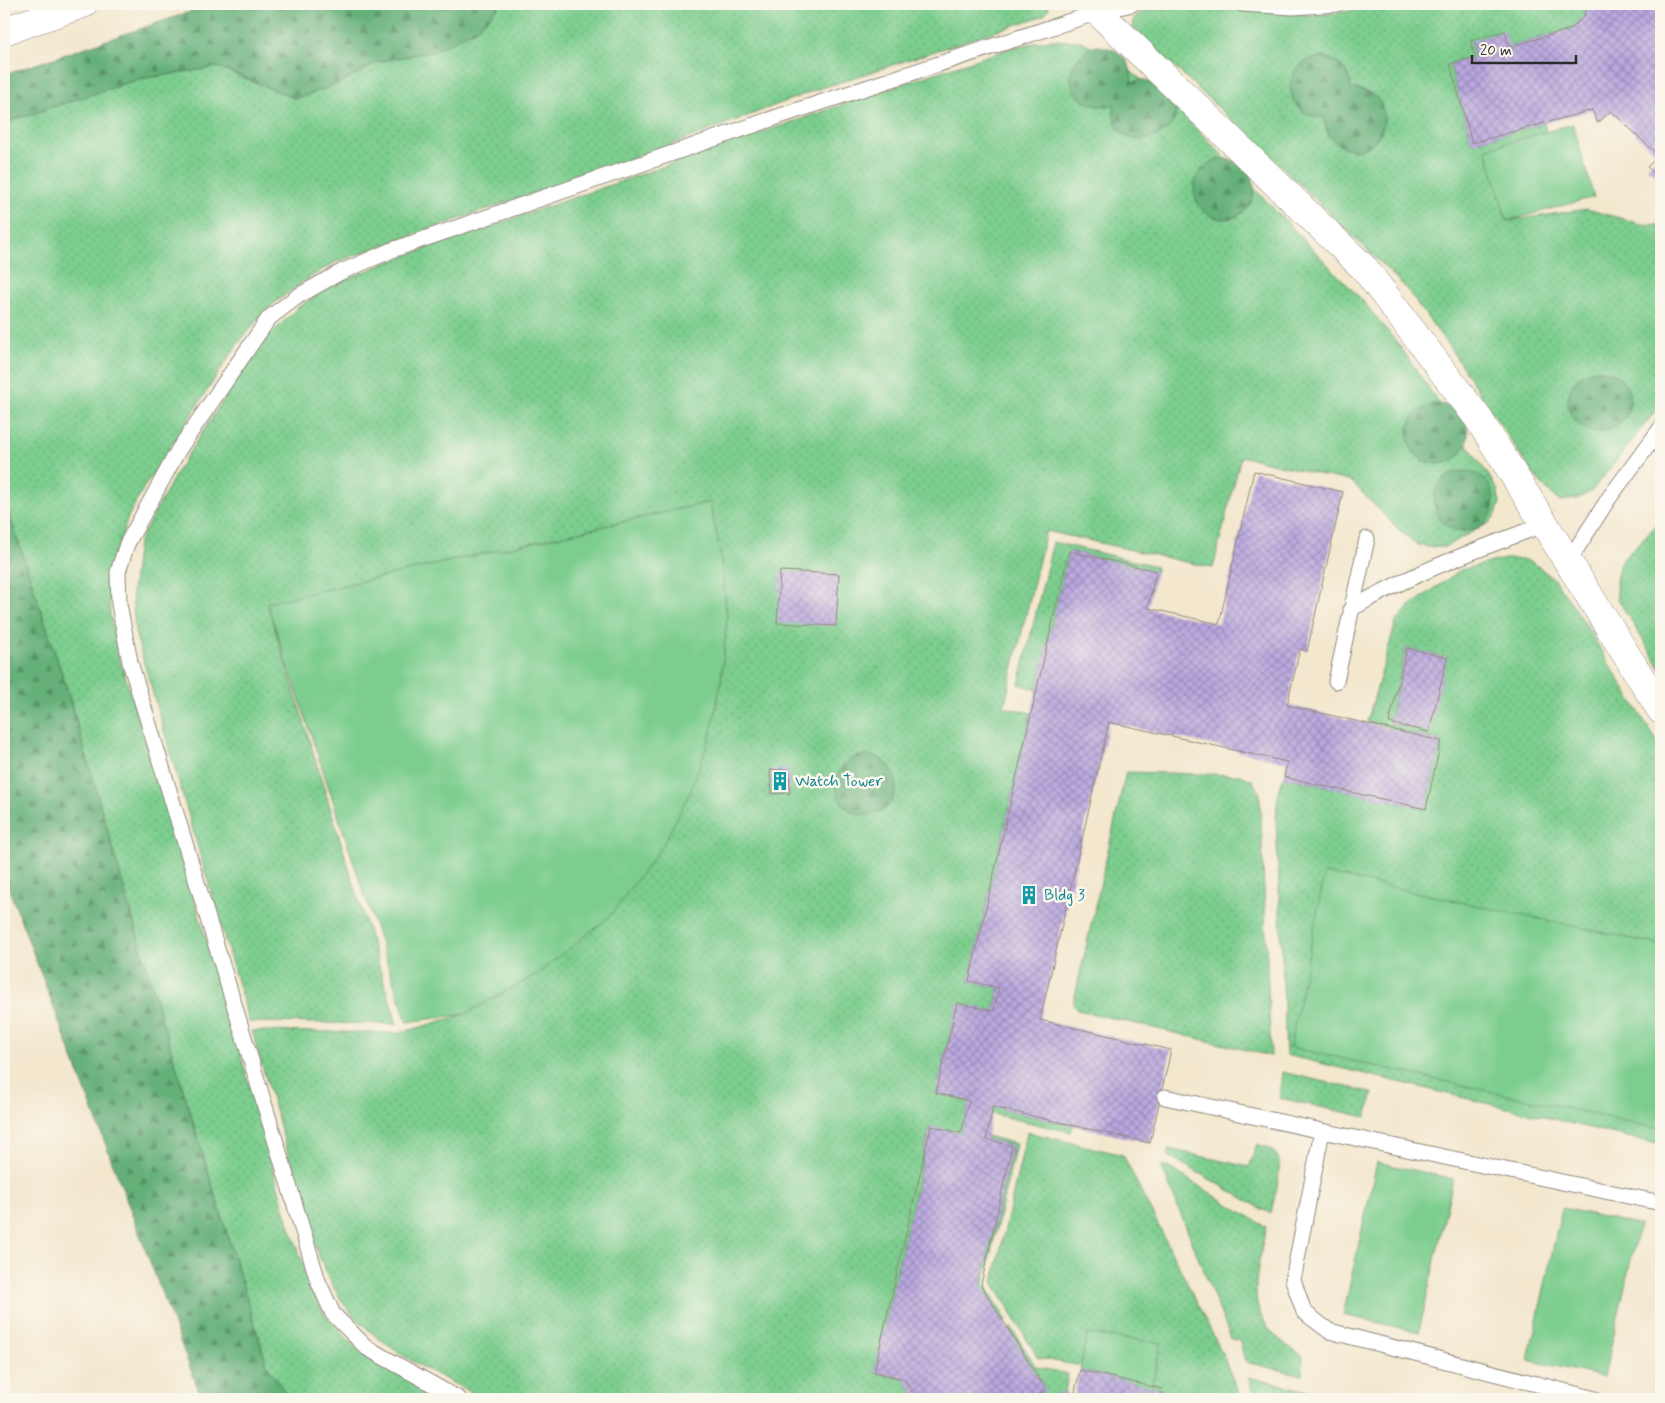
<svg xmlns="http://www.w3.org/2000/svg" width="1665" height="1403" font-family="Mynerve,sans-serif">
<style>
.green{fill:url(#green-dots);stroke:#547c5c;fill-rule:evenodd}
.forest{fill:url(#forest-firs);stroke:#486e52}
.pitch{fill:#7ccd8e;stroke:#547c5c}
.building{fill:url(#building-cross-hatch)}
.lines{fill:none;stroke-linecap:round;stroke-linejoin:round}
.service-casing{stroke:#8f897c;stroke-width:17}
.minor-casing{stroke:#8f897c;stroke-width:29}
.service{stroke:#fff;stroke-width:15}
.minor{stroke:#fff;stroke-width:28}
.labels{text-anchor:middle;dominant-baseline:central;stroke-width:5;stroke-linejoin:round;paint-order:stroke}
.culture-label{font-size:16px;fill:#0d838f;stroke:#fbf7ec;text-anchor:start}
</style>
<defs>
<pattern id="green-dots" width="8" height="8" patternUnits="userSpaceOnUse" patternTransform="scale(1.25)"><rect width="8" height="8" fill="#7ccd8e"/><path d="M2 2h.1M6 6h.1" fill="none" stroke="#6bb07b" stroke-width="1.8" stroke-linecap="round"/></pattern>
<pattern id="forest-firs" width="22" height="20" patternUnits="userSpaceOnUse" patternTransform="scale(1.25)"><rect width="22" height="20" fill="#65b079"/><path d="M5 1l3.5 6h-7zM16 11l3.5 6h-7z" fill="#538f63"/></pattern>
<pattern id="building-cross-hatch" width="8" height="8" patternUnits="userSpaceOnUse" patternTransform="scale(1.25)"><rect width="8" height="8" fill="#baa7df"/><path d="M0 0l8 8M0 8l8-8" fill="none" stroke="#9788b5"/></pattern>
</defs>
<rect width="100%" height="100%" fill="#fbf7ec"/>
<filter id="ink" filterUnits="userSpaceOnUse"><feTurbulence type="fractalNoise" baseFrequency=".02" numOctaves="2"/><feDisplacementMap in="SourceGraphic" scale="10" xChannelSelector="R" yChannelSelector="G"/><feConvolveMatrix kernelMatrix="1 2 1 2 8 2 1 2 1" color-interpolation-filters="sRGB"/></filter>
<filter id="wash" filterUnits="userSpaceOnUse"><feTurbulence type="fractalNoise" baseFrequency=".0096" numOctaves="4" result="noise"/><feDisplacementMap in="SourceGraphic" scale="20" xChannelSelector="R" yChannelSelector="G"/><feGaussianBlur stdDeviation="1.12" result="paint"/><feColorMatrix in="noise" values="0 0 0 0 0 0 0 0 0 0 0 0 0 0 0 0 0 1.4 0 .05"/><feComposite in="paint" operator="in"/></filter>
<g filter="url(#wash)">
<rect width="100%" height="100%" fill="#f3e7ce"/>
<!-- green -->
<path class="green" d="M501,4H1046L1049,8L1045,15L813,91L668,146L336,262L304,281L273,304L258,319L237,345L144,487L128,517L108,577L110,614L118,653L220,983L288,1221L314,1295L327,1318L361,1353L445,1399H289L267,1365L159,1010L67,689L4,498V123L139,79L218,67L296,99L338,84L378,62L434,51L477,29Z
M1380,4H1587L1584,16L1571,29L1509,47L1470,41L1475,57L1450,64L1472,143L1544,123L1546,132L1486,149L1507,221L1587,209L1641,224L1661,225V404L1592,491L1577,499L1559,501L1550,493L1531,471L1448,345L1404,286L1282,167L1132,27L1134,18L1140,13L1152,9L1184,7L1316,15L1350,11Z
M1049,40L1081,41L1109,55L1170,101L1362,300L1399,345L1489,476L1497,489L1500,503L1496,514L1489,523L1463,537L1444,547H1429L1418,545L1400,531L1352,482L1241,456L1213,568L1046,531L1004,707L1031,713L969,981L999,988L994,1011L957,1004L936,1093L969,1101L961,1133L930,1127L874,1372L904,1379L917,1399H485C439,1376 390,1354 354,1316C319,1277 309,1223 294,1174C280,1126 266,1079 252,1031L400,1033L465,1014L537,974L710,737L721,682L727,617L720,552L710,502L267,603L397,1024L249,1022L135,632L132,591L138,543L179,468L233,385L261,344L296,309L326,288L385,263L896,86L1014,47Z
M1661,520V669L1617,598L1616,581L1620,562Z
M1053,542L1156,566V571L1069,551L1037,690L1019,684Z
M1504,559H1522L1535,564L1553,578L1575,608L1661,748V1145L1286,1055L1276,819L1278,791L1284,777L1426,809L1441,741L1367,722L1396,622L1409,607L1460,570ZM1406,648L1447,658L1428,732L1389,723Z
M1126,772L1241,775L1252,780L1260,794L1271,1056L1078,1010L1073,1004Z
M1282,1072L1373,1093L1366,1117L1279,1098Z
M993,1107L1073,1126L1071,1132L992,1114Z
M1027,1132L1123,1155L1221,1351L1241,1399H1160L1162,1389L1152,1387L1161,1343L1087,1334L1081,1366L1038,1358L993,1282Z
M987,1136L1016,1144L984,1283L1007,1320L1004,1321L981,1285L1012,1146L986,1139Z
M1257,1144C1265,1147 1272,1149 1277,1156C1284,1166 1273,1201 1271,1214L1167,1155L1169,1149L1249,1167Z
M1161,1165L1168,1167L1266,1227C1254,1289 1241,1319 1303,1356L1302,1375L1245,1362L1240,1341L1231,1339Z
M1011,1327L1036,1367L1068,1374L1065,1393L1059,1392L1057,1399H1032L1046,1390L1009,1329Z
M1248,1377L1342,1399H1256Z"/>
<!-- forest -->
<path class="forest" d="M213,4H501L477,29L434,51L378,62L338,84L296,99L218,67L139,79L4,123V75Z
M1096,46C1118,47 1132,59 1132,82C1146,78 1156,80 1166,91C1207,132 1108,169 1114,105C1069,114 1053,63 1096,46Z
M1325,57C1341,62 1351,72 1351,89C1407,89 1384,168 1341,146C1330,140 1325,131 1324,118C1279,115 1279,58 1325,57Z
M1194 189a30 30 0 1 1 60 0a30 30 0 1 1-60 0Z
M1568 401a31 31 0 1 1 62 0a31 31 0 1 1-62 0Z
M1408 434a30 30 0 1 1 60 0a30 30 0 1 1-60 0Z
M1434 501a30 30 0 1 1 60 0a30 30 0 1 1-60 0Z
M4,498L67,689L159,1010L267,1365L289,1399H202L4,876Z
M836 785a30 30 0 1 1 60 0a30 30 0 1 1-60 0Z"/>
<!-- pitch -->
<path class="pitch" d="M1573,124L1594,197L1507,221L1486,149Z
M710,502L720,552L727,617L721,682L710,737L690,792L663,845L609,917L537,974L465,1014L407,1022L267,603Z
M1325,873L1661,945V1129L1290,1047Z
M1377,1162L1453,1179L1419,1332L1343,1315Z
M1562,1208L1639,1225L1604,1377L1528,1360Z
M1087,1334L1161,1343L1152,1387L1080,1370Z"/>
<g id="blocks">
<!-- building -->
<path class="building" d="M1587,4H1661V180L1647,167L1659,156L1611,111L1598,123L1592,110L1472,143L1450,64L1475,57L1470,41L1505,31L1509,47L1571,29L1584,16Z
M1254,471L1343,492L1307,651L1300,649L1287,705L1441,741L1426,809L1284,777L1287,762L1109,722L1040,1020L1171,1050L1150,1143L993,1107L986,1139L1012,1146L981,1285L1046,1390L1032,1399H917L904,1379L874,1372L931,1126L961,1133L969,1101L936,1093L957,1003L994,1011L999,988L969,981L1069,551L1156,571L1148,608L1219,624Z
M780,571L839,574L836,626L777,623Z
M1407,648L1447,658L1429,732L1389,723Z
M789,769L790,793L772,794L770,770Z
M1080,1370L1162,1389L1160,1399H1057L1059,1392L1074,1396Z"/>
</g>
</g>
<g filter="url(#ink)">
<use href="#blocks" fill-opacity="0" stroke="#8f897c" stroke-width="1"/>
<g class="lines">
<!-- service casing -->
<g class="service-casing">
<path id="service" d="M1243,4L1293,7L1337,4
M1568,562L1609,498L1661,428
M1351,609C1414,572 1477,550 1545,524
M1336,681L1367,539
M1165,1097L1322,1131
M459,1399L367,1348L333,1314L318,1281L130,662L119,604L118,572L127,544L179,449L269,318L298,296L341,272L392,250L786,114L1098,12L1132,4
M1595,1399L1329,1331L1304,1312L1293,1280L1322,1131L1661,1203"/>
</g>
<!-- minor casing -->
<g class="minor-casing">
<path id="minor" d="M1098,12L1365,269L1478,418L1661,710
M4,31L83,4"/>
</g>
<!-- service -->
<use href="#service" class="service"/>
<!-- minor -->
<use href="#minor" class="minor"/>
</g>
</g>
<!-- icons -->
<defs>
<g id="building-bare" transform="scale(1.5)"><path d="M-4-6H4V6H1V3H-1V6H-4ZM-2.5-4.3h1.7v1.8h-1.7ZM.8-4.3h1.7v1.8H.8ZM-2.5-1h1.7V.8h-1.7ZM.8-1h1.7V.8H.8Z" fill="#0f9aa8" stroke="#fbf7ec" stroke-width="2.5" paint-order="stroke"/></g>
</defs>
<g fill-rule="evenodd">
<use href="#building-bare" x="780" y="781"/>
<use href="#building-bare" x="1029" y="895"/>
</g>
<g class="labels">
<!-- culture labels -->
<g class="culture-label">
<text x="795" y="781">Watch Tower</text>
<text x="1044" y="895">Bldg 3</text>
</g>
</g>
<!-- margin -->
<rect width="1665" height="1403" fill="none" stroke="#fbf7ec" stroke-width="20"/>
<!-- scale -->
<path d="M1472 55v8h104v-8" fill="none" stroke="#2b2b2b" stroke-width="2.5"/>
<text x="1480" y="55" font-size="15" fill="#2b2b2b" stroke="#fbf7ec" stroke-width="4" paint-order="stroke">20 m</text>
</svg>
